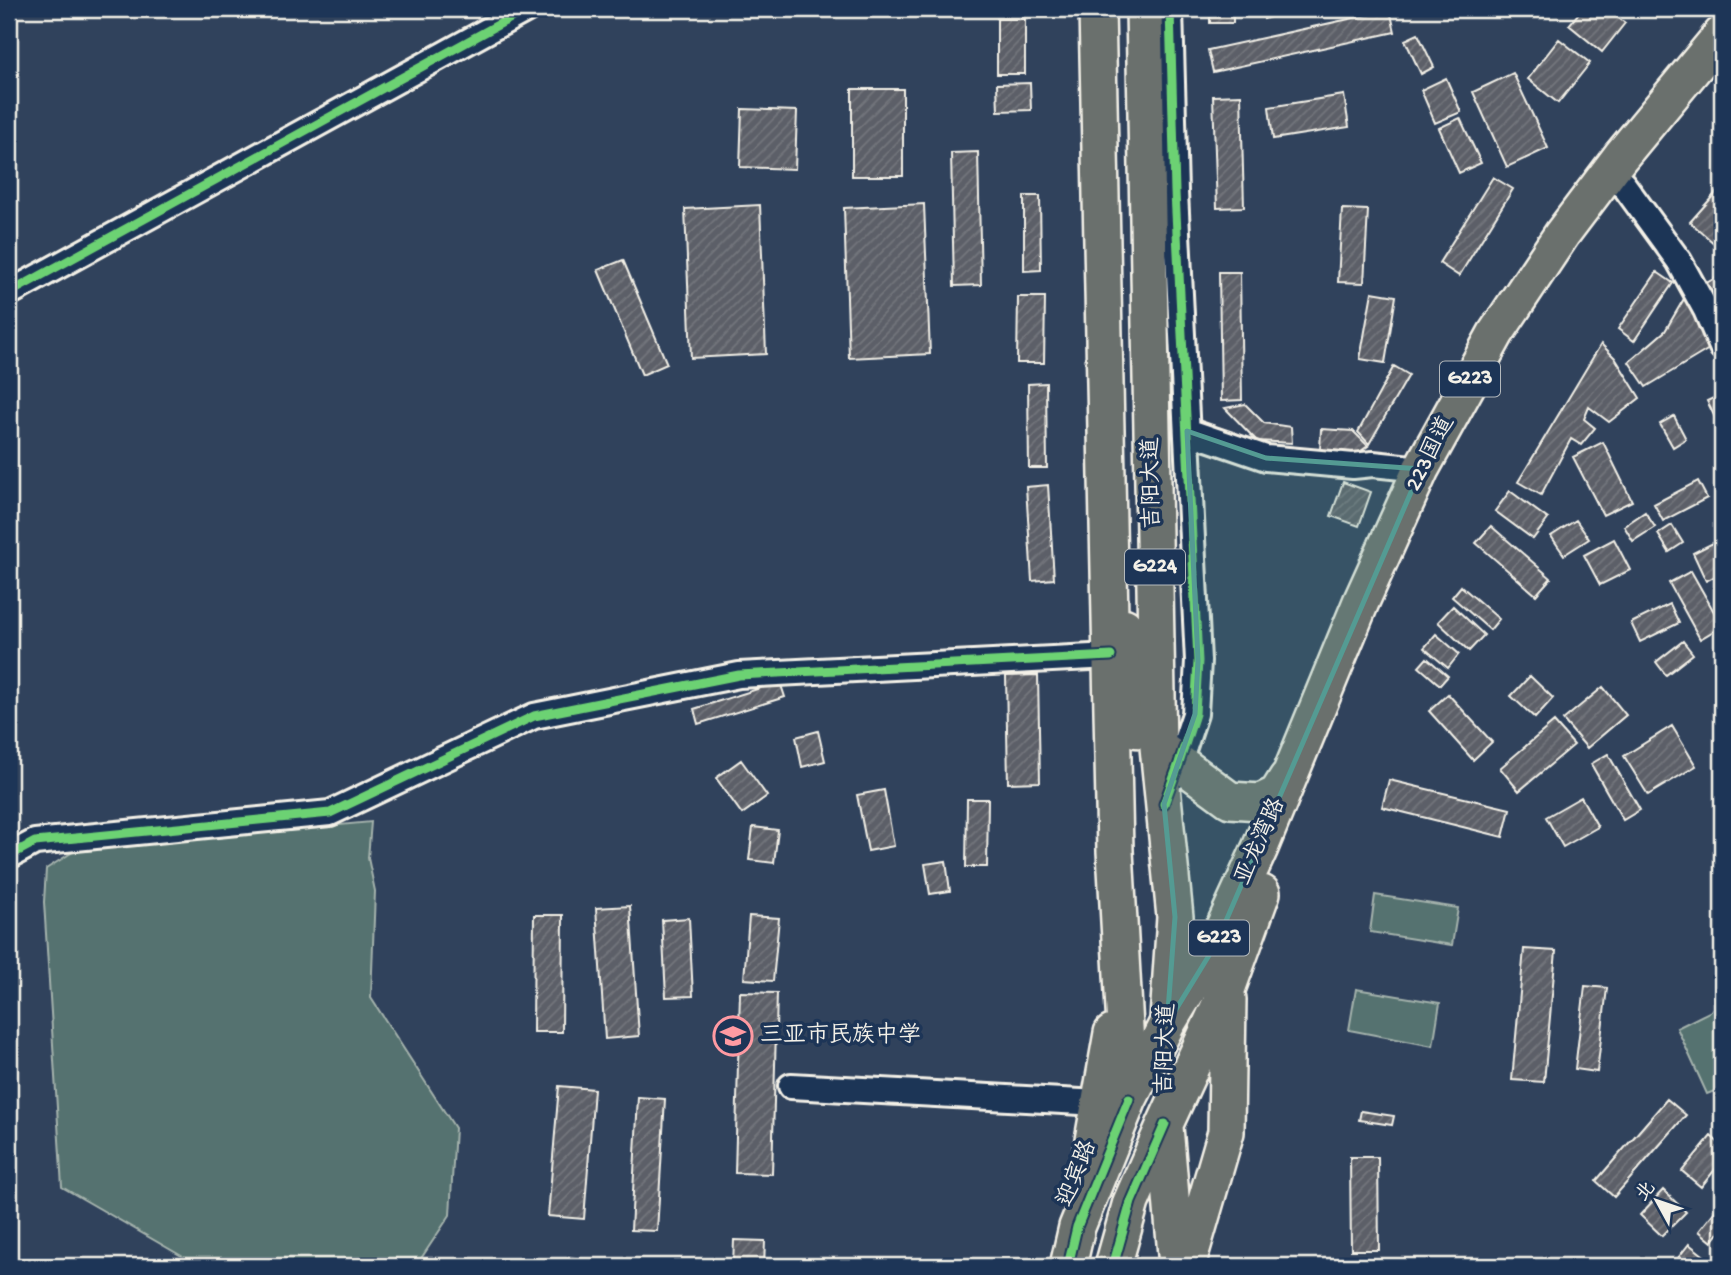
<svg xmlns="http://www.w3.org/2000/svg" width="1731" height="1275" font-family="'Gochi Hand','LXGW WenKai TC',sans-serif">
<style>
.garden{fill:#557270;stroke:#a4b2ac;stroke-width:2}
.building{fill:url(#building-hatch);stroke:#f4f1e8;stroke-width:2}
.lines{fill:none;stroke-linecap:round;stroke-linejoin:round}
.minor-casing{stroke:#f4f1e8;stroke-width:30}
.major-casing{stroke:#f4f1e8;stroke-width:37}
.highway-casing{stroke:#f4f1e8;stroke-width:40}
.minor{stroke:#1d3557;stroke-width:24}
.major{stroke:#6b706d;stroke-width:32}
.highway{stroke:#6b706d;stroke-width:35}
.cycleway-casing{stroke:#1d3557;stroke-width:13}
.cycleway{stroke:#6cd273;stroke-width:9}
.marked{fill:#549b93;fill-opacity:0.2;stroke:#549b93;stroke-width:5;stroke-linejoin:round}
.labels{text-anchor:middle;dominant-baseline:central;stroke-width:7;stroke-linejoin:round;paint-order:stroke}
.shield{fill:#1d3557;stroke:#b4b9bc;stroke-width:2}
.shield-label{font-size:21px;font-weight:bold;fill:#f4f1e8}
.street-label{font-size:23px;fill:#f4f1e8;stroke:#1d3557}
.poi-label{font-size:23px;fill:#f4f1e8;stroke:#1d3557;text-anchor:start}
</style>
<defs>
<pattern id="building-hatch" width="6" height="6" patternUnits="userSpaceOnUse" patternTransform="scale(1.75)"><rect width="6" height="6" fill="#5c5f67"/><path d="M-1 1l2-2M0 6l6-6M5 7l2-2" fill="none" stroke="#74767d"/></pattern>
</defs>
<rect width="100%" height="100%" fill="#30425c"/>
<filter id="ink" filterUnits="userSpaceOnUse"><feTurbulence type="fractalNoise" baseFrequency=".0143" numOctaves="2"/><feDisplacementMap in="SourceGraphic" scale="14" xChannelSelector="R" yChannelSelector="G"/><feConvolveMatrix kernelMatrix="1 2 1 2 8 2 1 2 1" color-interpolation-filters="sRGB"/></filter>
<g filter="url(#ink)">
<!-- garden -->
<path class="garden" d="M371,822L368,858L375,891L371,998L455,1128L450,1215L416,1266H199L62,1187L44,902L46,869L76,850Z
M1375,895L1458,908L1452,945L1370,932Z
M1356,989L1440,1003L1433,1046L1349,1030Z
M1719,1007L1722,1014V1088L1707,1094L1677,1028Z"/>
<!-- building -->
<path class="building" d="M1210,9H1233V23H1210Z
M1261,9H1285L1286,12L1264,19Z
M1582,9H1607L1625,23L1602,52L1569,25Z
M1390,10L1395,32L1213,72L1208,50Z
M997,19H1025V74H997Z
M1418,34L1434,67L1421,74L1405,40Z
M1559,39L1590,63L1558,103L1528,79Z
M1513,73L1548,148L1507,167L1473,92Z
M1446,78L1461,112L1435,123L1421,90Z
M1030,83L1031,110L998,111L997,84Z
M852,89H903V176H852Z
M1241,95L1244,207L1217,208L1213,96Z
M1344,95L1349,127L1273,139L1269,107Z
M742,109L797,111L795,169L740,167Z
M1460,118L1481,163L1459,173L1439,128Z
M978,152L981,285L954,286L951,153Z
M1493,177L1513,189L1459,276L1439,263Z
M1722,186V238L1716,245L1690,222Z
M1024,196H1040L1041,270L1024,271Z
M924,204L930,354L849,358L844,208Z
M760,205L766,354L691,358L685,209Z
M1342,209L1368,210L1364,283L1338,282Z
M623,260L667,364L642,375L598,270Z
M1219,272H1240L1242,400L1221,401Z
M1657,272L1673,283L1634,341L1618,329Z
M1722,274V309L1718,312L1703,285Z
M1372,292L1396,296L1385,363L1360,359Z
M1018,297H1045L1044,363H1017Z
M1685,297L1714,346L1646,387L1629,362L1665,331Z
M1601,344L1615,358L1640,398L1609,422L1589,407L1584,419L1595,428L1581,445L1571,439L1541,495L1518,482Z
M1394,366L1409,375L1369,444L1358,432Z
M1046,383L1047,468H1029L1028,384Z
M1722,394V432L1707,401Z
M1245,404L1264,423L1291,427L1292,443L1257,441L1225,408Z
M1674,416L1686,439L1673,447L1660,424Z
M1321,429L1353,431L1368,446L1358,453L1320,451Z
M1603,442L1632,501L1603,515L1573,457Z
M1698,481L1707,498L1663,521L1654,504Z
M1343,482L1371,492L1359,526L1331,516Z
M1048,485L1054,579L1032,581L1026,487Z
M1510,491L1548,519L1533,539L1495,511Z
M1645,512L1655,527L1633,541L1624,526Z
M1576,520L1589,539L1564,555L1551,536Z
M1672,525L1683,543L1669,552L1658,534Z
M1491,526L1551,578L1536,595L1476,543Z
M1614,539L1630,570L1600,585L1584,555Z
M1717,541L1722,551V573L1706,581L1693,553Z
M1691,571L1722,626L1700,639L1669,583Z
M1461,586L1499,619L1490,630L1452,597Z
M1670,604L1679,623L1640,642L1631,623Z
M1453,606L1484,635L1469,651L1438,622Z
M1436,634L1459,654L1448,668L1424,648Z
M1683,641L1693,654L1666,675L1656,662Z
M1427,658L1448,676L1440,685L1419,667Z
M1038,675L1040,782L1008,783L1006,676Z
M1530,676L1553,698L1535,718L1511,696Z
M780,682L785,697L698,724L694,709Z
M1603,687L1626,715L1587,748L1563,720Z
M1448,694L1492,742L1473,760L1429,711Z
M1554,722L1574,745L1519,791L1500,768Z
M1672,726L1696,766L1648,795L1624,756Z
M818,731L825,761L802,767L796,737Z
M1608,754L1640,810L1623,820L1591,764Z
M741,760L767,796L742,814L716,778Z
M1389,780L1510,809L1503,837L1382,807Z
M884,790L894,846L868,851L857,795Z
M1581,797L1598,827L1563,847L1546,817Z
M967,799H988L987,867H966Z
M753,827L778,830L774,863L749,860Z
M946,861L950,891L930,894L925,864Z
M630,906L639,1036L605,1039L596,908Z
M534,915H563L562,1032H533Z
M749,916L779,918L773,981L744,979Z
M689,918L693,996L666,997L662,920Z
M1524,949L1556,951L1544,1082L1512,1080Z
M1585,986L1607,988L1597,1072L1575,1069Z
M740,992L777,993L772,1174L735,1173Z
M559,1086L594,1089L584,1219L548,1216Z
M638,1097L665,1099L657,1231L631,1230Z
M1667,1099L1686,1115L1614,1197L1596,1181Z
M1361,1111L1394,1116L1392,1125L1359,1120Z
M1711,1136L1722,1146V1161L1701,1187L1682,1171Z
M1350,1157H1378L1379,1250H1351Z
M1663,1190L1686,1212L1662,1236L1640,1215Z
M1722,1202V1229L1712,1242L1699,1231Z
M734,1240L765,1241L764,1266H733Z
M1689,1244L1717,1266H1688L1678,1258Z
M569,1257L602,1262L601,1266H568Z
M842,1261L892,1262V1266H842Z"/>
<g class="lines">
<!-- minor casing -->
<g class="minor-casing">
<path id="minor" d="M1170,9L1175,192L1198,661L1195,714L1174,777
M1623,184L1679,261L1706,310L1722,347
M9,293L527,9
M1187,431L1266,458L1353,466L1373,464L1421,469
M9,856L35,842L330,813L534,716L739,675L1111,656
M791,1086L1099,1103"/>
</g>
<!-- major casing -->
<g class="major-casing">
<path id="major" d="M1125,625L1131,705L1136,731L1150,732L1158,722"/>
</g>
<!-- highway casing -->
<g class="highway-casing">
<path id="highway" d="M1097,9L1115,851L1129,1098
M1144,9L1158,747L1175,917L1168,1019
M1158,747L1230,800L1260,802L1277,794L1287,778
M1165,1127L1177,1266
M1090,1157L1112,1033
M1068,1266L1077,1227L1129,1099L1167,1024L1216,944L1260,848L1361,602L1421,469L1496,333L1562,234L1621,156L1722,34
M1113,1266L1131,1202L1165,1124L1228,987L1262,893
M1187,1266L1226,1132L1228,999"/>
</g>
<!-- minor -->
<use href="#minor" class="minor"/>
<!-- major -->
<use href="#major" class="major"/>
<!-- highway -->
<use href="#highway" class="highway"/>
<!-- cycleway casing -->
<g class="cycleway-casing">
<path id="cycleway" d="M9,293L527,9
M1164,804L1179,763L1195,714L1198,661L1175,192L1170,9
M9,856L35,842L330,813L534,716L739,675L1111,656
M1068,1266L1077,1227L1129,1099
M1113,1266L1131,1202L1165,1124"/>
</g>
<!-- cycleway -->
<use href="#cycleway" class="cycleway"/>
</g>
</g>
<!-- marked area -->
<path class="marked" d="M1187,431L1266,458L1421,469L1216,944L1167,1024L1175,917L1164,804L1195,714L1198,661Z"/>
<!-- icons -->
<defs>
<g id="school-ring" transform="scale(2.0125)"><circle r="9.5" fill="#1d3557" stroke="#ff9aa2" stroke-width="1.5"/><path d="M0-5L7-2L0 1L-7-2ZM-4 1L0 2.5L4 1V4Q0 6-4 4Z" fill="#ff9aa2"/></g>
</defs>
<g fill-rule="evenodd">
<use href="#school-ring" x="733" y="1036"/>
</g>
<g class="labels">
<!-- shield labels -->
<g class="shield">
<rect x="1440" y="361.5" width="60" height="35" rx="5"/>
<rect x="1125" y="549.5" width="60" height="35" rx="5"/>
<rect x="1189" y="920.5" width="60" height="35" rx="5"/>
</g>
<g class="shield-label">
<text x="1470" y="379">G223</text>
<text x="1155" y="567">G224</text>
<text x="1219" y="938">G223</text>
</g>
<!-- street labels -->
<g class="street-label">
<text transform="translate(1431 454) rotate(-63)">223国道</text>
<text transform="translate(1153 483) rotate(-91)">吉阳大道</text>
<text transform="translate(1261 842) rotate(-66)">亚龙湾路</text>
<text transform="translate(1167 1049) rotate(-88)">吉阳大道</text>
<text transform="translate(1078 1174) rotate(-68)">迎宾路</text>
</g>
<!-- poi labels -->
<g class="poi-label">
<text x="760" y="1036">三亚市民族中学</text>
</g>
</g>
<!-- margin -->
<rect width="1731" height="1275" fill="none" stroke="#1d3557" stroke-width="35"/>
<rect x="18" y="18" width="1696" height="1240" fill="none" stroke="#f4f1e8" stroke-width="2.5" filter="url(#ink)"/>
<!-- north arrow -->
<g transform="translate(1657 1201) rotate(310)" stroke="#1d3557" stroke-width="5" paint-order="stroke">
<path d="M0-5L12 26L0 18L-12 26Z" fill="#f4f1e8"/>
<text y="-10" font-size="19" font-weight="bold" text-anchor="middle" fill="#f4f1e8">北</text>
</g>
</svg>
